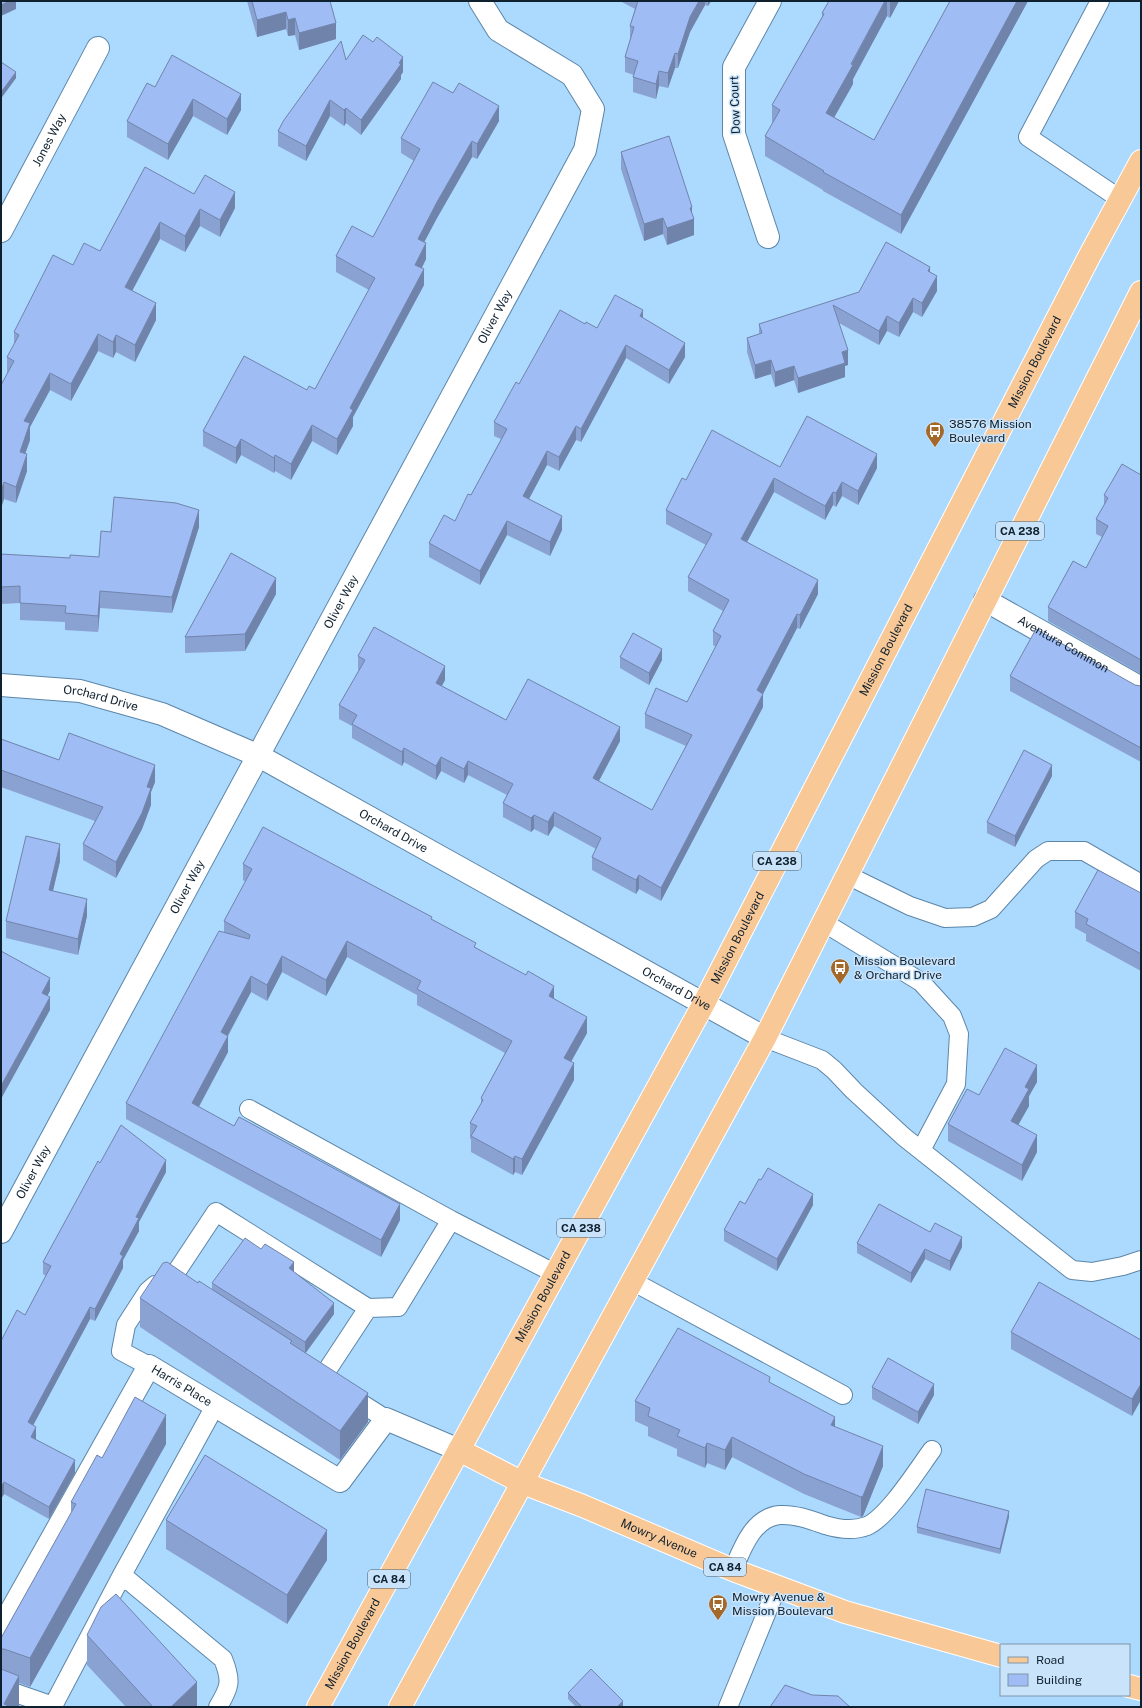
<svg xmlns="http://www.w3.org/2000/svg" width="1142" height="1708" font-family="'Public Sans',sans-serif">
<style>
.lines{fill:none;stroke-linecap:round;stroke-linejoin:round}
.service-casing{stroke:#5c86a8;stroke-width:20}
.minor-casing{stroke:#5c86a8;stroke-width:24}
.primary-casing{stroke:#fff;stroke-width:24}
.service{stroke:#fff;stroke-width:18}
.minor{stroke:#fff;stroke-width:22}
.primary{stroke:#f9c897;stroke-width:22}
.wall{fill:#8aa2d2}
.shaded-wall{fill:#7084ab}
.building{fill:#a0bcf4;stroke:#7084ab}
.labels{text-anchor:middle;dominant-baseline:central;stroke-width:3;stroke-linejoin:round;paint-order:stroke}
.shield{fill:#c9e4fa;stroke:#475b6b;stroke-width:1}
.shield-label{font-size:11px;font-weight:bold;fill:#0f202e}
.street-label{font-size:12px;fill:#0f202e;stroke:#c9e4fa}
.poi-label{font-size:12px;fill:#0f202e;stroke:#c9e4fa;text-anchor:start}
</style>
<rect width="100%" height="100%" fill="#acd9fe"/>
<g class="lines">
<!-- service casing -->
<g class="service-casing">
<path id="service" d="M1100,1L1028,137L1120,199
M847,875L910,906L945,918L973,917L991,909L1036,859L1048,851H1084L1141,884
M823,922L921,982L952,1016L959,1034L956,1084L921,1150
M765,1038L822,1060L834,1070L854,1091L904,1137L1072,1270L1092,1272L1123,1266L1141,1260
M249,1109L451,1220
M171,1280L216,1212L368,1308L322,1378
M632,1281L843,1395
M368,1308L398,1307L451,1220L556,1274
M149,1366L121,1351L126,1325L148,1291L155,1285
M348,1395L386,1419
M733,1570C742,1549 753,1517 780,1515C795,1514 811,1520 825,1525C838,1529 854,1531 867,1526C888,1517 918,1469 932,1450
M122,1575L223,1659C232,1681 230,1687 218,1707
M1,1688L53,1706L122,1575L215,1406
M728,1707L777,1587"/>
</g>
<!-- minor casing -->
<g class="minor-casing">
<g id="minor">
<path id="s1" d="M1,231L98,48"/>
<path d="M768,237L734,134V67L770,1"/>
<path id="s2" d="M985,600L1141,688"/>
<path id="s3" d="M1,685L80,691L162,714L259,756L765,1038"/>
<path id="s4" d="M1,1232L585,150L593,109L572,75L498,30L480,1"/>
<path id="s5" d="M1,1629L149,1366L340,1481L386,1419L459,1450"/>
</g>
</g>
<!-- primary casing -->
<g class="primary-casing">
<g id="primary">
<path id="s6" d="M459,1450L523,1483L583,1506L733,1570L845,1612L1001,1656"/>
<path d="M1129,1686L1141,1689"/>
<path id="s7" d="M318,1707L703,1005L1090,255L1141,161"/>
<path d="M400,1707L765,1038L1141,292"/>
</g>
</g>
<!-- service -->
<use href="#service" class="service"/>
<!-- minor -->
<use href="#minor" class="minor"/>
<!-- primary -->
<use href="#primary" class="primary"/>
</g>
<!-- wall -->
<path class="wall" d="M247,1H330L336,39L299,50L295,35L288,36L286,29L257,37Z
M620,1H711L708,6L705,5L690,32L678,68H675L668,88L659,86L656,99L633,92V77L634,75L625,72V57L630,40V26L635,9Z
M829,1H899L890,18L887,16L853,79V84L834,117L874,140L950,1H1028L901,234L823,191V190L765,156V136L772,125V105L822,17V13Z
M346,60L403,72L401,75V79L361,135L346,123L344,126L330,116L306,161L278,146V131Z
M1,62L16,78L2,97L1,96Z
M155,87L241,110L227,135L193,116L168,160L127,137V121Z
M499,121L477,159L472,157L437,218L424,242L426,259L422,268L424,285L353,417V426L337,455L312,441L291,480L275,471L274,473L241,455L236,464L203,446V431L307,390L315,389L369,290L336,272V256L373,237L414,161L401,153V138Z
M621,152L692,215L694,235L667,245L663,234L644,241L621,169Z
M194,194L235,208L220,237L200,226L185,252L160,239L132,291L156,320L135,362L116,352L113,358L98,351L71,401L50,390L30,427V440L25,454L27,471L16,503L4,499L1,508V385L7,374V357L14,345V332L73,265L100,251Z
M930,273L937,291L922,317L913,312L899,337L887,331L879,345L839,323L848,365L845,366V377L798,393L794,380L775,387L771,374L755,379L747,352V338L759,334V324Z
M643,318L685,357L669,384L626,358L581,442L576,440L559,471L547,465L529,499L562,530L550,556L507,535L480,585L429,557V543L455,521L471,495L501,439L494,436V422L519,384L585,324L597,328Z
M780,467L877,468L858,505L842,496L836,507L833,505L825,520L774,492L747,542L818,594L800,629L797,628L763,694V707L661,901L639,889L636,894L592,870V857L596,849L554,826L548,836L534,829L531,832L503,817V803L507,795L468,775L464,783L441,771L436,780L404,762L402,766L352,738V726L339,719V705L359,670H358V656L445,680L442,686L506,720L620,741L599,781L652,810L686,746L645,728V714L687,702L716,647L713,645V631L723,611L688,591V577L706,545L666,524V510L686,480Z
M1141,475V674L1048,621V607L1086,568L1102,537L1096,534V519L1104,505V495Z
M199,527L172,613L100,608L98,632L65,630V622L20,620V603L1,604V554L70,558L99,557L111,532Z
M276,594L245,651L185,653V637Z
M620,657L662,660L649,685L620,668Z
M1010,676L1135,685L1141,686V762L1010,691Z
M1,739L59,760L155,782L151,792V805L142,829L116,878L83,860V844L95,821L1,787Z
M1052,776L1015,847L987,833V822Z
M60,861L53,891L87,916L78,955L6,938V921Z
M243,864L432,919L554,998L587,1033L571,1062L574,1080L522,1175L515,1172L513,1175L471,1152V1139H470V1123L481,1104V1098L505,1053L417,1005V995L347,957L326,996L282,972L267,1001L251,992L228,1036V1052L199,1107L400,1220L381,1257L126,1119V1103L224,933V921L246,882L243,880Z
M1141,893V971L1086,941V934L1075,928V912Z
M1037,1082L1029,1096V1106L1018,1125L1037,1152L1022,1181L948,1141V1124L979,1095Z
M100,1163L166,1172L139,1222V1231L123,1260V1268L95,1321L90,1319L33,1425L36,1440L75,1473L49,1519L4,1494L1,1499V1341L25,1315L46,1276L43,1274V1262Z
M813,1205L777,1271L724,1241V1230Z
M857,1243L962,1247L950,1271L925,1259L911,1283L857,1253Z
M261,1249L294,1272L334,1314L305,1353L368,1422L340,1460L140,1327V1298L198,1283L212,1290V1283Z
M1011,1332L1141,1340L1132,1416L1011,1349Z
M770,1383L835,1427L883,1466L863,1516L861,1517L804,1494L732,1457L725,1470L707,1463L705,1468L677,1456V1449L648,1436V1427L635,1421V1401Z
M872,1387L934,1395L918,1424L872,1399Z
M166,1444L30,1687L19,1683V1706L1,1707V1638L71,1514V1502L102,1458Z
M1009,1517L1000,1554L917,1533V1527Z
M166,1520L327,1560L287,1624L166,1549Z
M87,1635L197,1707H126L87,1665Z
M568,1693L623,1707H576L568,1699Z"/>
<!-- shaded-wall -->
<path class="shaded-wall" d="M9,1H16V9L1,16V5Z
M699,1H705V5L690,32L678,68V54L690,17Z
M708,1H711L708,6Z
M885,1H887V16L853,79V84L826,132V113Z
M890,1H899L890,18Z
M1017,1H1028L901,234V215Z
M286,12V29L257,37V20Z
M295,18V35L288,36V20Z
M336,23V39L299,50V33Z
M675,53V68L668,88V73Z
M403,57V72L401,75V79L361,135V120Z
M659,71V86L656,99V84Z
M16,72V78L2,97V91Z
M241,94V110L227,135V119Z
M193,99V116L168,160V144Z
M330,100V116L306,161V146Z
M499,106V121L477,159V144Z
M346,108V123L344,126V110Z
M472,141V157L437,218L418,254V239L437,202Z
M235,192V208L220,237V220Z
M692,207V219H694V235L667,245V228L690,208Z
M200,209V226L185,252V236Z
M663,218V234L644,241V224Z
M160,222V239L125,304V287Z
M426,243V259L415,281V265Z
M930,267V281L928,271Z
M424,269V285L353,417V426L337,455V439L350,408Z
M937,276V291L922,317V303Z
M913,298V312L899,337V323Z
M156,303V320L135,362V345Z
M643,310V324L640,316Z
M887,316V331L879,345V331Z
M98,334V351L71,401V384Z
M116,335V352L113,358V342Z
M685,343V357L669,384V370Z
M626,345V358L581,442V429Z
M848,350V365L845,366V377L798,393V378L842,352Z
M771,360V374L755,379V365Z
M794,366V380L775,387V372Z
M50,373V390L30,427V440L20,468V452L24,421Z
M312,425V441L291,480V464Z
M576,426V440L559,471V457Z
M241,439V455L236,464V448Z
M547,451V465L523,510V496Z
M27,454V471L16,503V487Z
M877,454V468L858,505V491Z
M275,455V471L274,473V458Z
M774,478V492L741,553V539Z
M4,482V499L1,508V491Z
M842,482V496L836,507V493Z
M833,492V505L825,520V506Z
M199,510V527L172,613V597Z
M562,516V530L550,556V542Z
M507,521V535L480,585V571Z
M276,578V594L245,651V634Z
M818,580V594L800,629V615Z
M100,591V608L98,632V616Z
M797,614V628L763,694V707L661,901V888L757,690Z
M662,649V660L649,685V673Z
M445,666V680L436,696V683Z
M620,727V741L593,792V778Z
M404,748V762L402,766V752Z
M441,757V771L436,780V766Z
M468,761V775L464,783V769Z
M155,765V782L151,792V805L142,829L116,878V862L147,787Z
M1052,765V776L1015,847V836Z
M554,812V826L548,836V822Z
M534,815V829L531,832V818Z
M60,844V861L49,907V890Z
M639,875V889L636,894V880Z
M87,899V916L78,955V939Z
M347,941V957L326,996V980Z
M282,956V972L267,1001V985Z
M251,976V992L221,1048V1032Z
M50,978V991L42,1006V993Z
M554,986V1002L549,996Z
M50,997V1010L1,1099V1086Z
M587,1017V1033L564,1074V1058Z
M228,1036V1052L192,1119V1103Z
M574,1063V1080L522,1175V1159Z
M1037,1065V1082L1029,1096V1106L1011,1138V1121L1025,1087Z
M1037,1135V1152L1022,1181V1165Z
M515,1156V1172L513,1175V1159Z
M166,1160V1172L139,1222V1231L123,1260V1268L95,1321V1309L120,1254L136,1217Z
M813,1194V1205L777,1271V1259Z
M400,1204V1220L381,1257V1240Z
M962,1237V1247L950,1271V1261Z
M925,1249V1259L911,1283V1273Z
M294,1262V1273L289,1268Z
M334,1303V1314L305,1354V1342Z
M90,1307V1319L28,1435V1422Z
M934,1384V1395L918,1424V1412Z
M1141,1384V1400L1132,1416V1399Z
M368,1393V1422L340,1460V1431Z
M166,1415V1444L30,1687V1658Z
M835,1417V1437L831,1425Z
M36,1427V1439L31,1449V1437Z
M732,1437V1457L725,1470V1450Z
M707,1443V1463L705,1468V1448Z
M883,1446V1466L863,1516L861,1517V1497Z
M75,1460V1473L49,1519V1507Z
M4,1482V1494L1,1499V1487Z
M1009,1511V1517L1000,1554V1549Z
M327,1530V1560L287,1624V1595Z
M19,1676V1707H4V1704Z
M197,1682V1707H171Z
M623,1701V1707H617Z"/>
<!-- building -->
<path class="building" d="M1,1H9L1,5Z
M252,1H330L336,23L299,33L295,18L288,20L286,12L257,20Z
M638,1H699L690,17L678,54L675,53L668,73L659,71L656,84L633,77L638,61L625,57L634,27L630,26Z
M829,1H885L851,64L853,65L826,113L874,140L950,1H1017L901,215L823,172L824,171L765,136L780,110L772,105L824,14L822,13Z
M363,35L373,42L377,37L403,57L399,63L401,64L361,120L346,108L344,110L330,100L306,146L278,131L284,120L341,41L346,60Z
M172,55L241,94L227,119L193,99L168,144L127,121L147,83L155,87Z
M1,62L16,72L2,91L1,90Z
M433,82L453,93L459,83L499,106L477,144L472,141L437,202L418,239L426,243L415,265L424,269L350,408L353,410L337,439L312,425L291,464L275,455L274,458L241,439L236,448L203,431L244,356L307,390L309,386L315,389L375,278L336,256L352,226L373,237L420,149L401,138Z
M669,136L692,207L690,208L694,219L667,228L663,218L644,224L621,152Z
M145,167L194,194L205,175L235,192L220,220L200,209L185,236L160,222L125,287L156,303L135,345L116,335L113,342L98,334L71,384L50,373L24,421L30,423L20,452L27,454L16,487L4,482L1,491V385L14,361L7,357L19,335L14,332L53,255L73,265L84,243L100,251Z
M886,242L930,267L928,271L937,276L922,303L913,298L899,323L887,316L879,331L833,305L848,350L842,352L845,363L798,378L794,366L775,372L771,360L755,365L747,338L762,333L759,324L859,292Z
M615,295L643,310L640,316L685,343L669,370L626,345L581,429L576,426L559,457L547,451L523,496L562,516L550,542L507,521L480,571L429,543L444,515L455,521L468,494L471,495L507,429L494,422L516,382L519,384L560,310L585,324L586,322L597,328Z
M807,416L877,454L858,491L842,482L836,493L833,492L825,506L774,478L741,539L818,580L800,615L797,614L757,690L763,694L661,888L639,875L636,880L592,857L601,838L554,812L548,822L534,815L531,818L503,803L513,784L468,761L464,769L441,757L436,766L404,748L402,752L352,724L357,715L339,705L365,660L358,656L374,627L445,666L436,683L506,720L528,679L620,727L593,778L652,810L692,735L645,714L656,688L687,702L721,636L713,631L729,600L688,577L712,534L666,510L682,478L686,480L712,430L780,467Z
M1122,464L1141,475V660L1048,607L1073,561L1086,568L1108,526L1096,519L1108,498L1104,495Z
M114,497L176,503L199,510L172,597L100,591L98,616L65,613L66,606L20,603V586L1,587V554L70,558V555L99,557L101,531L111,532Z
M231,553L276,578L245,634L185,637Z
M1036,629L1135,685L1141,686V748L1010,676Z
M633,633L662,649L649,673L620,657Z
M69,733L155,765L147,787L151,788L142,813L116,862L83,844L103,807L1,770V739L59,760Z
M1024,750L1052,765L1015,836L987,822Z
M263,827L432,917L431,919L476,943L474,947L526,975L528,971L554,986L549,996L587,1017L564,1058L574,1063L522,1159L515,1156L513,1159L471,1136L477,1126L470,1123L483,1100L481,1098L512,1041L417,989L421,981L347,941L326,980L282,956L267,985L251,976L221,1032L228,1036L192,1103L234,1126L239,1117L400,1204L381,1240L126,1103L219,931L249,939L250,935L224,921L252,869L243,864Z
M26,836L60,844L49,890L87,899L78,939L6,921Z
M1098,870L1141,893V954L1086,924L1088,919L1075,912Z
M1,951L50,978L42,993L50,997L1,1086Z
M1005,1048L1037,1065L1025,1087L1029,1089L1011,1121L1037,1135L1022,1165L948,1124L967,1089L979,1095Z
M121,1125L166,1160L136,1217L139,1218L120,1254L123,1256L95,1309L90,1307L28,1422L36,1427L31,1437L75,1460L49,1507L4,1482L1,1487V1341L17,1310L25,1315L51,1266L43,1262L98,1161L100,1163Z
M768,1168L813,1194L777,1259L724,1230L740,1201L745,1204L759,1179L761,1180Z
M879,1204L930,1232L935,1223L962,1237L950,1261L925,1249L911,1273L857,1243Z
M245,1238L261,1249L265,1244L294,1262L289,1268L334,1303L305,1342L212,1283Z
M167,1262L198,1283L199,1281L292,1341L290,1343L368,1393L340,1431L140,1298L163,1263Z
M1039,1282L1141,1340V1384L1132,1399L1011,1332Z
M678,1328L770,1377L769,1382L835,1417L831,1425L883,1446L863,1496L861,1497L804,1474L732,1437L725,1450L707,1443L705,1448L677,1436L680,1430L648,1416L650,1408L635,1401Z
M888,1358L934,1384L918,1412L872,1387Z
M135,1397L166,1415L30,1658L4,1649H1V1638L76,1504L71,1502L97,1455L102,1458Z
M205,1455L327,1530L287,1595L166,1520Z
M926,1489L1009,1511L1000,1549L917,1527Z
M116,1594L197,1682L171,1707H153L87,1635L101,1607Z
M1,1669L19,1676L4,1704L8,1706L7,1707H1Z
M591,1669L623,1701L617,1707H582L568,1693Z
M785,1685L812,1695L838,1696L850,1707H770Z"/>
<!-- icons -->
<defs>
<g id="bus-pin" transform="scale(1)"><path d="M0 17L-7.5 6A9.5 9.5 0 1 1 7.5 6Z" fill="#a4692a" stroke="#c9e4fa"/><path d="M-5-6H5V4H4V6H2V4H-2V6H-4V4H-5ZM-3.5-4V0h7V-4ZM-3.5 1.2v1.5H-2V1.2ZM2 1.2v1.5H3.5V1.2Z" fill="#fff"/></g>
</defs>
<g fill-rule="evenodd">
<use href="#bus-pin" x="935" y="431"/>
<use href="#bus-pin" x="840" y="968"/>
<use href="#bus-pin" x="718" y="1604"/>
</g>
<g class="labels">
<!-- shield labels -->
<g class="shield">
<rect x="996" y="522" width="48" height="18" rx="3"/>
<rect x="753" y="852" width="48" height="18" rx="3"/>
<rect x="557" y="1219" width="48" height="18" rx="3"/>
<rect x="704" y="1558" width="42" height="18" rx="3"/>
<rect x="368" y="1570" width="42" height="18" rx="3"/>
</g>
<g class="shield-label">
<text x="1020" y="531">CA 238</text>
<text x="777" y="861">CA 238</text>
<text x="581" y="1228">CA 238</text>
<text x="725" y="1567">CA 84</text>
<text x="389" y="1579">CA 84</text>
</g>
<!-- street labels -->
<g class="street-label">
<text transform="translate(735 105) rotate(-92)">Dow Court</text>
<text stroke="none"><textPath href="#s1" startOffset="103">Jones Way</textPath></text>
<text stroke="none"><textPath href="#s4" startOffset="1040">Oliver Way</textPath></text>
<text stroke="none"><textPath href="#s7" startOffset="1524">Mission Boulevard</textPath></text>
<text stroke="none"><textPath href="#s4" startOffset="716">Oliver Way</textPath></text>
<text stroke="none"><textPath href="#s2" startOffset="90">Aventura Common</textPath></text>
<text stroke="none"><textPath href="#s7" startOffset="1200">Mission Boulevard</textPath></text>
<text stroke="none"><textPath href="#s3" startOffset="101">Orchard Drive</textPath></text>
<text stroke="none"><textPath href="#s3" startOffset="424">Orchard Drive</textPath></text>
<text stroke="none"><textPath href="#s4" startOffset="392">Oliver Way</textPath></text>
<text stroke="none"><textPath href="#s7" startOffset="876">Mission Boulevard</textPath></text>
<text stroke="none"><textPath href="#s3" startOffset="748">Orchard Drive</textPath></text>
<text stroke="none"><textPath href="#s4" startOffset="68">Oliver Way</textPath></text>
<text stroke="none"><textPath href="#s7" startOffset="468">Mission Boulevard</textPath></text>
<text stroke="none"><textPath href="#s5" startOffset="340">Harris Place</textPath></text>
<text stroke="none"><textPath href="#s6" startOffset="219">Mowry Avenue</textPath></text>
<text stroke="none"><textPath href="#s7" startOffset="72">Mission Boulevard</textPath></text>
</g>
<!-- poi labels -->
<g class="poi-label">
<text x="949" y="424">38576 Mission<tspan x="949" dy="14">Boulevard</tspan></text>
<text x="854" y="961">Mission Boulevard<tspan x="854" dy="14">&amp; Orchard Drive</tspan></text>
<text x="732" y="1597">Mowry Avenue &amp;<tspan x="732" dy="14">Mission Boulevard</tspan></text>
</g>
</g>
<!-- border -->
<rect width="1142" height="1708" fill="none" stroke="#0f202e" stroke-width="4"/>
<!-- legend -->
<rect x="1000" y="1644" width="130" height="52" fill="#c9e4fa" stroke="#7f96a8"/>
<rect x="1008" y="1657" width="20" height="6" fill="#f9c897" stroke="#7f96a8"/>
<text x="1036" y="1664" font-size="12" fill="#0f202e">Road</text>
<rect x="1008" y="1674" width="20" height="12" fill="#a0bcf4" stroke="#7f96a8"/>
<text x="1036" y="1684" font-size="12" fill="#0f202e">Building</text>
</svg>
